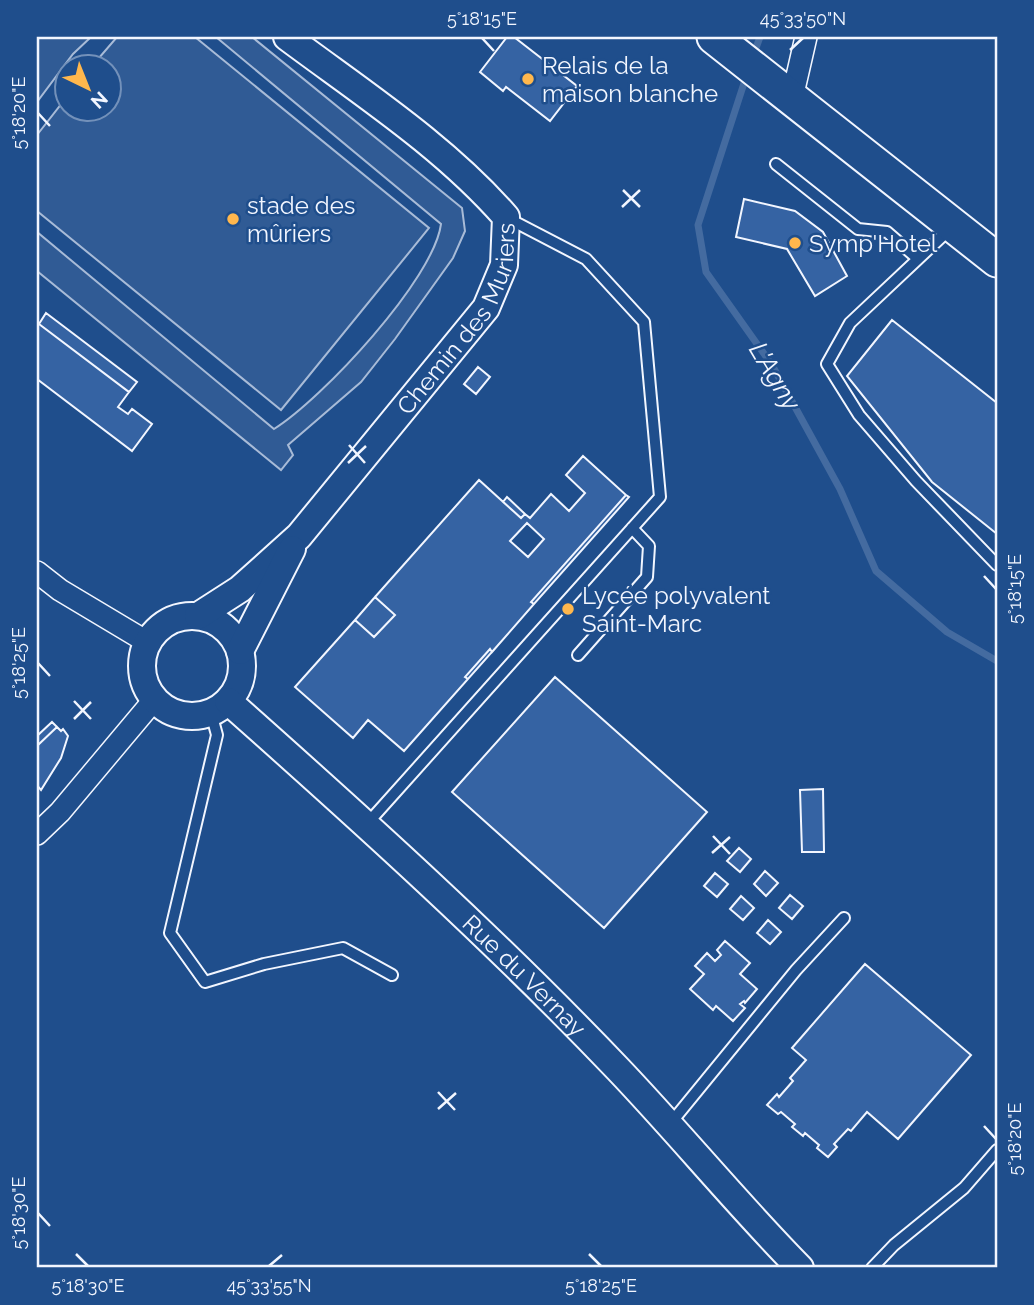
<svg xmlns="http://www.w3.org/2000/svg" width="1034" height="1305" font-family="Raleway,sans-serif">
<style>
.green{fill:#305b95;stroke:#a8bbd7;stroke-width:2}
.lines{fill:none;stroke-linecap:round;stroke-linejoin:round}
.stream{stroke:#446ba0;stroke-width:7}
.building{fill:#3563a3;stroke:#f2f6ff;stroke-width:2;fill-rule:evenodd}
.service-casing{stroke:#f2f6ff;stroke-width:14}
.minor-casing{stroke:#f2f6ff;stroke-width:24}
.tertiary-casing{stroke:#f2f6ff;stroke-width:30}
.primary-casing{stroke:#f2f6ff;stroke-width:37}
.service{stroke:#1f4e8c;stroke-width:10}
.minor{stroke:#1f4e8c;stroke-width:21}
.tertiary{stroke:#1f4e8c;stroke-width:26}
.primary{stroke:#1f4e8c;stroke-width:33}
.ticks{fill:none;stroke:#f2f6ff;stroke-width:2.5}
.poi-dot{fill:#ffb74d;stroke:#1f4e8c;stroke-width:2.5}
.labels{text-anchor:middle;dominant-baseline:central;stroke-width:5;stroke-linejoin:round;paint-order:stroke}
.poi-label{font-size:24px;fill:#f2f6ff;stroke:#1f4e8c;text-anchor:start}
.street-label{font-size:24px;fill:#f2f6ff;stroke:#1f4e8c}
.water-label{font-size:26px;font-style:italic;fill:#f2f6ff;stroke:#1f4e8c}
.neatline{fill:none;stroke:#f2f6ff;stroke-width:2.5}
.ticks-label{font-size:18px;text-anchor:middle;fill:#f2f6ff}
</style>
<rect width="100%" height="100%" fill="#1f4e8c"/>
<!-- green -->
<path class="green" d="M37,37H91L73,54L37,102Z
M117,37H195L429,228L281,410L37,211V135L66,98V108H108V66H92Z
M216,37H252L462,208L465,231L453,258L395,339L361,382L288,445L293,455L281,470L37,271V232L274,429C322,399 434,279 441,224Z"/>
<g class="lines">
<!-- stream -->
<path class="stream" d="M753,56L760,37
M747,74L698,225L706,272L772,365L840,489L876,571L947,632L997,661"/>
</g>
<!-- building -->
<path class="building" d="M507,37H514L577,86L550,121L506,87L503,91L480,72Z
M744,199L795,211L823,232L847,276L815,296L787,249L736,237Z
M46,313L137,382L129,392L39,324Z
M892,320L997,403V534L932,482L847,376Z
M39,324L129,392L118,407L128,414L132,409L152,424L132,451L37,379V326Z
M478,367L490,377L476,394L464,384Z
M583,456L626,495L531,602L534,604L492,652L490,649L465,677L468,679L404,751L368,720L353,738L295,687L355,620L374,637L395,615L375,597L479,480L521,518L525,514L530,518L551,494L569,511L585,493L566,475ZM527,523L544,539L528,557L510,541Z
M626,495L629,497L534,604L531,602Z
M507,497L525,514L521,518L503,502Z
M375,597L395,615L374,637L355,620Z
M490,649L492,652L468,679L465,677Z
M555,677L707,812L604,928L452,792Z
M52,722L57,727L37,746V736Z
M57,727L61,731L63,729L68,736L61,758L41,790L37,785V746Z
M823,789L824,852H802L800,790Z
M739,848L751,859L740,872L727,861Z
M765,871L778,883L766,896L754,884Z
M715,873L728,884L717,897L704,886Z
M790,895L803,906L792,919L779,908Z
M741,896L754,908L743,920L730,909Z
M768,920L781,932L770,944L757,933Z
M725,941L750,963L740,974L757,989L745,1003L744,1001L740,1004L745,1008L733,1021L716,1006L713,1010L690,989L704,974L695,966L707,953L715,961L721,955L717,950Z
M865,964L971,1055L898,1139L867,1112L851,1131L848,1129L834,1144L837,1147L828,1157L817,1148L819,1145L805,1133L803,1136L792,1127L795,1124L781,1112L778,1114L767,1105L777,1094L779,1097L793,1081L790,1078L806,1060L792,1048Z"/>
<g class="lines">
<!-- service casing -->
<g class="service-casing">
<path id="service" d="M776,164L858,229L887,232L917,258
M951,228L850,323L827,364L859,415L916,481L997,565
M578,655L647,577L649,546L632,528
M211,713L217,735L170,933L205,982L264,964L343,948L392,975
M366,825L660,497L644,322L586,259L509,219
M670,1124L796,970L844,918
M872,1268L894,1245L964,1188L997,1150"/>
</g>
<!-- minor casing -->
<g class="minor-casing">
<path id="minor" d="M792,98L806,37
M37,572L60,590L147,642
M37,834L60,812L154,700"/>
</g>
<!-- tertiary casing -->
<g class="tertiary-casing">
<g id="tertiary">
<circle cx="192" cy="666" r="50"/>
<path id="s1" d="M198,616L240,589L299,536L486,308L504,265L506,217C444,146 362,93 287,37"/>
<path d="M240,651L292,549"/>
<path id="s2" d="M228,701C362,820 495,940 618,1069C680,1134 737,1204 800,1268"/>
</g>
</g>
<!-- primary casing -->
<g class="primary-casing">
<path id="primary" d="M714,37L997,260"/>
</g>
<!-- service -->
<use href="#service" class="service"/>
<!-- minor -->
<use href="#minor" class="minor"/>
<!-- tertiary -->
<use href="#tertiary" class="tertiary"/>
<!-- primary -->
<use href="#primary" class="primary"/>
</g>
<!-- ticks -->
<path class="ticks" d="M482,38L494,51M790,50L803,38M38,113L50,126M623,190L640,207M622,207L640,190M349,445L365,463M348,463L366,446M984,576L996,589M38,663L50,676M74,701L91,719M74,719L91,702M713,836L730,854M712,853L730,837M438,1092L455,1110M438,1109L456,1093M984,1126L996,1139M38,1213L50,1226M76,1254L88,1266M589,1254L601,1266M269,1266L282,1255"/>
<!-- markers -->
<g class="poi-dot">
<circle cx="528" cy="79" r="7"/>
<circle cx="233" cy="219" r="7"/>
<circle cx="795" cy="243" r="7"/>
<circle cx="568" cy="609" r="7"/>
</g>
<g class="labels">
<!-- poi labels -->
<g class="poi-label">
<text x="542" y="65">Relais de la<tspan x="542" dy="28">maison blanche</tspan></text>
<text x="247" y="205">stade des<tspan x="247" dy="28">mûriers</tspan></text>
<text x="809" y="243">Symp'Hotel</text>
<text x="582" y="595">Lycée polyvalent<tspan x="582" dy="28">Saint-Marc</tspan></text>
</g>
<!-- street labels -->
<g class="street-label">
<text stroke="none"><textPath href="#s1" startOffset="402">Chemin des Muriers</textPath></text>
<text stroke="none"><textPath href="#s2" startOffset="404">Rue du Vernay</textPath></text>
</g>
<!-- water labels -->
<g class="water-label">
<text transform="translate(775 376) rotate(59)">L'Agny</text>
</g>
</g>
<!-- border -->
<rect width="1034" height="1305" fill="none" stroke="#1f4e8c" stroke-width="77"/>
<!-- north arrow -->
<g transform="translate(88 88) rotate(137)"><circle r="33" fill="#1f4e8c" stroke="#7391ba" stroke-width="2"/>
<path d="M0-5L12 26L0 18L-12 26Z" fill="#ffb74d"/>
<text y="-10" font-size="19" font-weight="bold" text-anchor="middle" fill="#f2f6ff">N</text>
</g>
<rect x="38" y="38" width="958" height="1228" class="neatline"/>
<g class="ticks-label">
<text x="482" y="25">5°18'15"E</text>
<text x="803" y="25">45°33'50"N</text>
<text transform="translate(19 113) rotate(-90)" y="6">5°18'20"E</text>
<text transform="translate(1015 589) rotate(-90)" y="6">5°18'15"E</text>
<text transform="translate(19 663) rotate(-90)" y="6">5°18'25"E</text>
<text transform="translate(1015 1139) rotate(-90)" y="6">5°18'20"E</text>
<text transform="translate(19 1213) rotate(-90)" y="6">5°18'30"E</text>
<text x="88" y="1292">5°18'30"E</text>
<text x="269" y="1292">45°33'55"N</text>
<text x="601" y="1292">5°18'25"E</text>
</g>
</svg>
